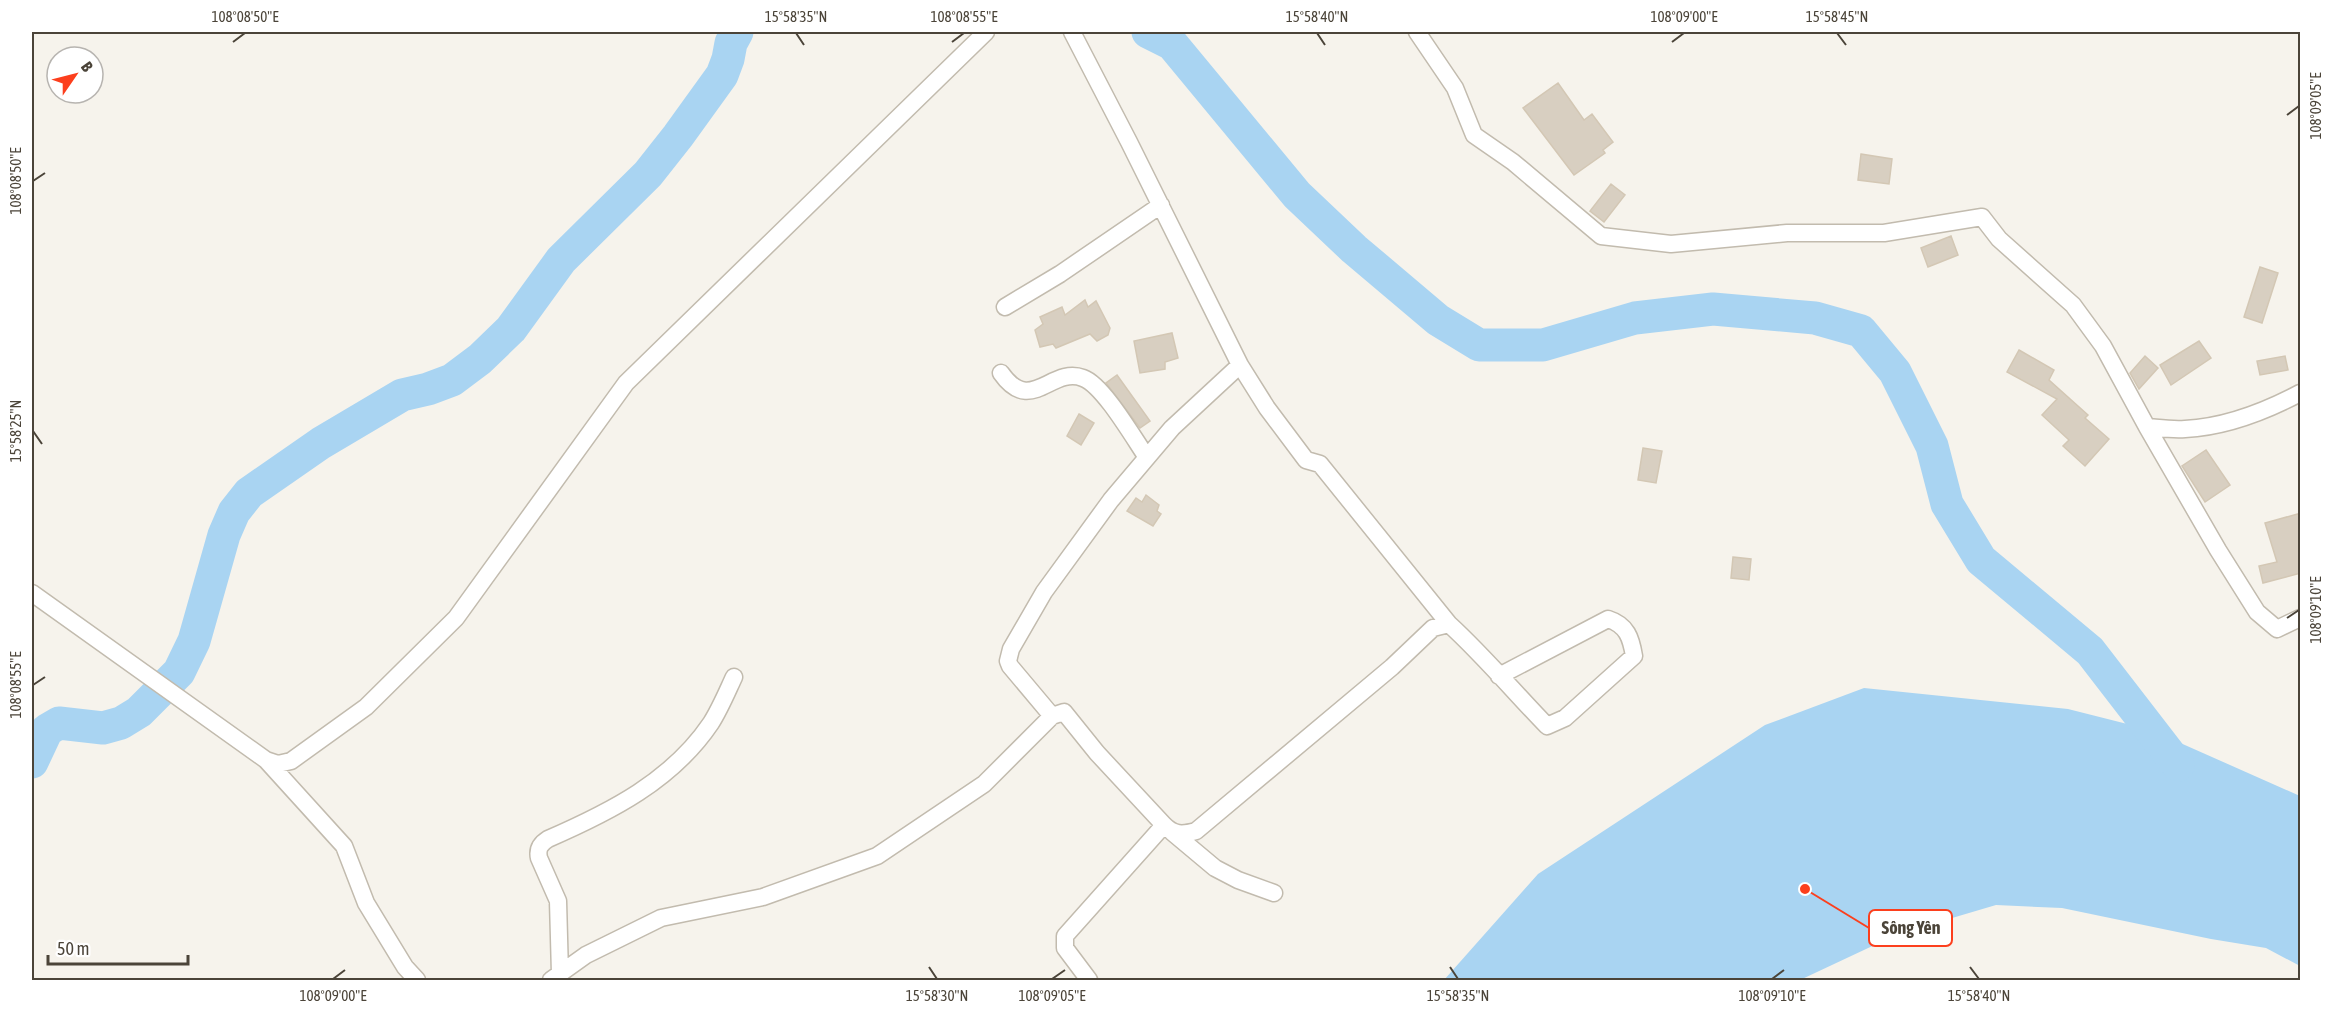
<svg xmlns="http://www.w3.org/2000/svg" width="2332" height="1012" font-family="'Asap Condensed',sans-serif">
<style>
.water{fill:#a9d4f2}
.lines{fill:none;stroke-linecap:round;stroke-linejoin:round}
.river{stroke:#a9d4f2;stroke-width:33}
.building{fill:#d8cfc1;stroke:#d3c7b4;stroke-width:1.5}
.street-casing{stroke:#c2bbae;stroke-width:19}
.street{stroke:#fff;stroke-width:16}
.ticks{fill:none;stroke:#4b4439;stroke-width:2}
.leader{fill:none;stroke:#fc3f1d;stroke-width:2}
.callout-dot{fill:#fc3f1d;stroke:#fff;stroke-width:2}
.callout{fill:#fff;stroke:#fc3f1d;stroke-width:2}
.callout-label{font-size:18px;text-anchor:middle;font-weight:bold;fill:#4b4439}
.neatline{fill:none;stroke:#4b4439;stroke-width:2}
.ticks-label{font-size:15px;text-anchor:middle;fill:#4b4439}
</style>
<rect width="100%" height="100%" fill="#f6f3ec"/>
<!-- water -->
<path class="water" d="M1864,688L2068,709L2151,730L2300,796V966L2266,948L2211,939L2062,908L1996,905L1898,934L1800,980H1444L1538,874L1765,725Z"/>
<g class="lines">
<!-- river -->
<path class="river" d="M1148,32L1172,44L1297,195L1354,249L1438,320L1479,345H1543L1635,318L1713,309L1815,318L1861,331L1895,372L1932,446L1947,504L1981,560L2090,651L2178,765
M32,762L47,730L59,723L103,728L121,723L139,712L179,672L194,641L224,535L234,512L249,493L321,443L402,395L428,389L452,380L480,359L511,329L561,260L648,174L678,136L722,75L728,59L731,43L737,32"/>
</g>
<!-- building -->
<path class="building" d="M1558,83L1584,120L1592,114L1613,142L1603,150L1605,153L1574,175L1523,108Z
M1861,154L1892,159L1889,184L1858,180Z
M1611,184L1625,195L1604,222L1590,211Z
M1951,236L1958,255L1928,267L1921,248Z
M2260,267L2278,273L2262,323L2244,317Z
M1085,300L1088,307L1096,301L1110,328L1108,335L1097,341L1090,334L1056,348L1053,344L1040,347L1035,330L1043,324L1040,317L1062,307L1065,315Z
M1172,333L1178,358L1165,362V369L1140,373L1134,341Z
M2199,341L2211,358L2171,385L2160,365Z
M2019,350L2054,370L2049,380L2088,415L2085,418L2109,439L2085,466L2063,446L2069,440L2042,415L2057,399L2007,372Z
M2145,356L2158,368L2139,389L2130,373Z
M2285,356L2288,370L2260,375L2257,361Z
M1117,375L1150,421L1140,428L1106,383Z
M1079,414L1094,423L1081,445L1067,436Z
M1643,448L1662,451L1656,483L1638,480Z
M2206,450L2230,485L2205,502L2182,466Z
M1146,495L1159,505L1157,511L1161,514L1153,526L1127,511L1136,498L1142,502Z
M2301,513V573L2263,583L2259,566L2277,562L2265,523Z
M1733,557L1751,559L1749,580L1731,578Z"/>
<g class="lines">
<!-- street casing -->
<g class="street-casing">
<path id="street" d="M1072,32L1129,142L1240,365L1267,408L1306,460L1320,464L1449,624
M1417,32L1455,88L1474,135L1513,162L1601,236L1671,244L1787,233H1884L1982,217L1999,239L2073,305L2103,346L2147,427L2218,550L2257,612L2277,629L2300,618
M1005,307L1060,274L1161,205
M1001,373C1031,416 1051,366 1083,378C1103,385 1133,437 1146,456
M2147,427C2159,428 2172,430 2185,429C2224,427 2266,411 2300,393
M32,593L266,760L344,846L366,903L405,967L417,980
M1052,716L1010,666L1008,661L1011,649L1044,592L1111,500L1172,428L1240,365
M266,760L278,764L291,761L366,707L456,618L626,383L986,32
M1172,832L1215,868L1238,880L1274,893
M560,974L558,901L539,858C537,849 540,844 548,839C610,812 672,781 711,723C720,709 727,692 734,677
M551,980L586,955L661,918L763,897L877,856L984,784L1052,716L1064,712L1097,753L1164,825C1174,835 1182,835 1196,831L1392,667L1433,628L1449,624C1484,656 1514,692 1547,726L1565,718L1634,656C1631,638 1627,625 1608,619L1499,676
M1089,980L1065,948V936L1164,825"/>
</g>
<!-- street -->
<use href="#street" class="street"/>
</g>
<!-- ticks -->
<path class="ticks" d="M796,33L804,45M1317,33L1325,45M1837,33L1846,45M233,42L245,33M952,42L964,33M1672,42L1684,33M2287,115L2299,106M33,181L45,173M33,431L42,444M2287,618L2299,610M33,685L45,677M929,967L937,979M1450,967L1458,979M1970,967L1979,979M333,979L345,970M1052,979L1065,970M1772,979L1784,970"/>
<!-- callouts -->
<path class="leader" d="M1805 889L1869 928"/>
<circle class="callout-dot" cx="1805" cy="889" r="6"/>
<rect class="callout" x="1869" y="910" width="83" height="36" rx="6"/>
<g class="callout-label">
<text x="1911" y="934">Sông Yên</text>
</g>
<!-- border -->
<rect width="2332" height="1012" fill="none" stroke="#ffffff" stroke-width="66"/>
<!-- north arrow -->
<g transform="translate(75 75) rotate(55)"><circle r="28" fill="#ffffff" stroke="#b7b4b0" stroke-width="1.5"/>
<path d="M0-4.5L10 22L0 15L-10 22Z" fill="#fc3f1d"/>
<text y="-9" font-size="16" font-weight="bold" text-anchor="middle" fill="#4b4439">B</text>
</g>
<!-- scale -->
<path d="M48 955v9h140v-9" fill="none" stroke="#4b4439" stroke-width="3"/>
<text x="57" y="955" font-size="18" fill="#4b4439" stroke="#ffffff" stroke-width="4.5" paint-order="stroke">50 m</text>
<rect x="33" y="33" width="2266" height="946" class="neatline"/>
<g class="ticks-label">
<text x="245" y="22">108°08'50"E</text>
<text x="796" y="22">15°58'35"N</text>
<text x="964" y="22">108°08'55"E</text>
<text x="1317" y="22">15°58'40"N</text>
<text x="1684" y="22">108°09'00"E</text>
<text x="1837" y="22">15°58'45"N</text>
<text transform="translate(2316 106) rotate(-90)" y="5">108°09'05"E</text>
<text transform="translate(16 181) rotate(-90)" y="5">108°08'50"E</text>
<text transform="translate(16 431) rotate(-90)" y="5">15°58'25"N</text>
<text transform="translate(2316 610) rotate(-90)" y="5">108°09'10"E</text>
<text transform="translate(16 685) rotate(-90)" y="5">108°08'55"E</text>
<text x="333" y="1001">108°09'00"E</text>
<text x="937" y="1001">15°58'30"N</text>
<text x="1052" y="1001">108°09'05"E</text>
<text x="1458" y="1001">15°58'35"N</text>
<text x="1772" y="1001">108°09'10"E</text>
<text x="1979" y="1001">15°58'40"N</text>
</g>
</svg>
